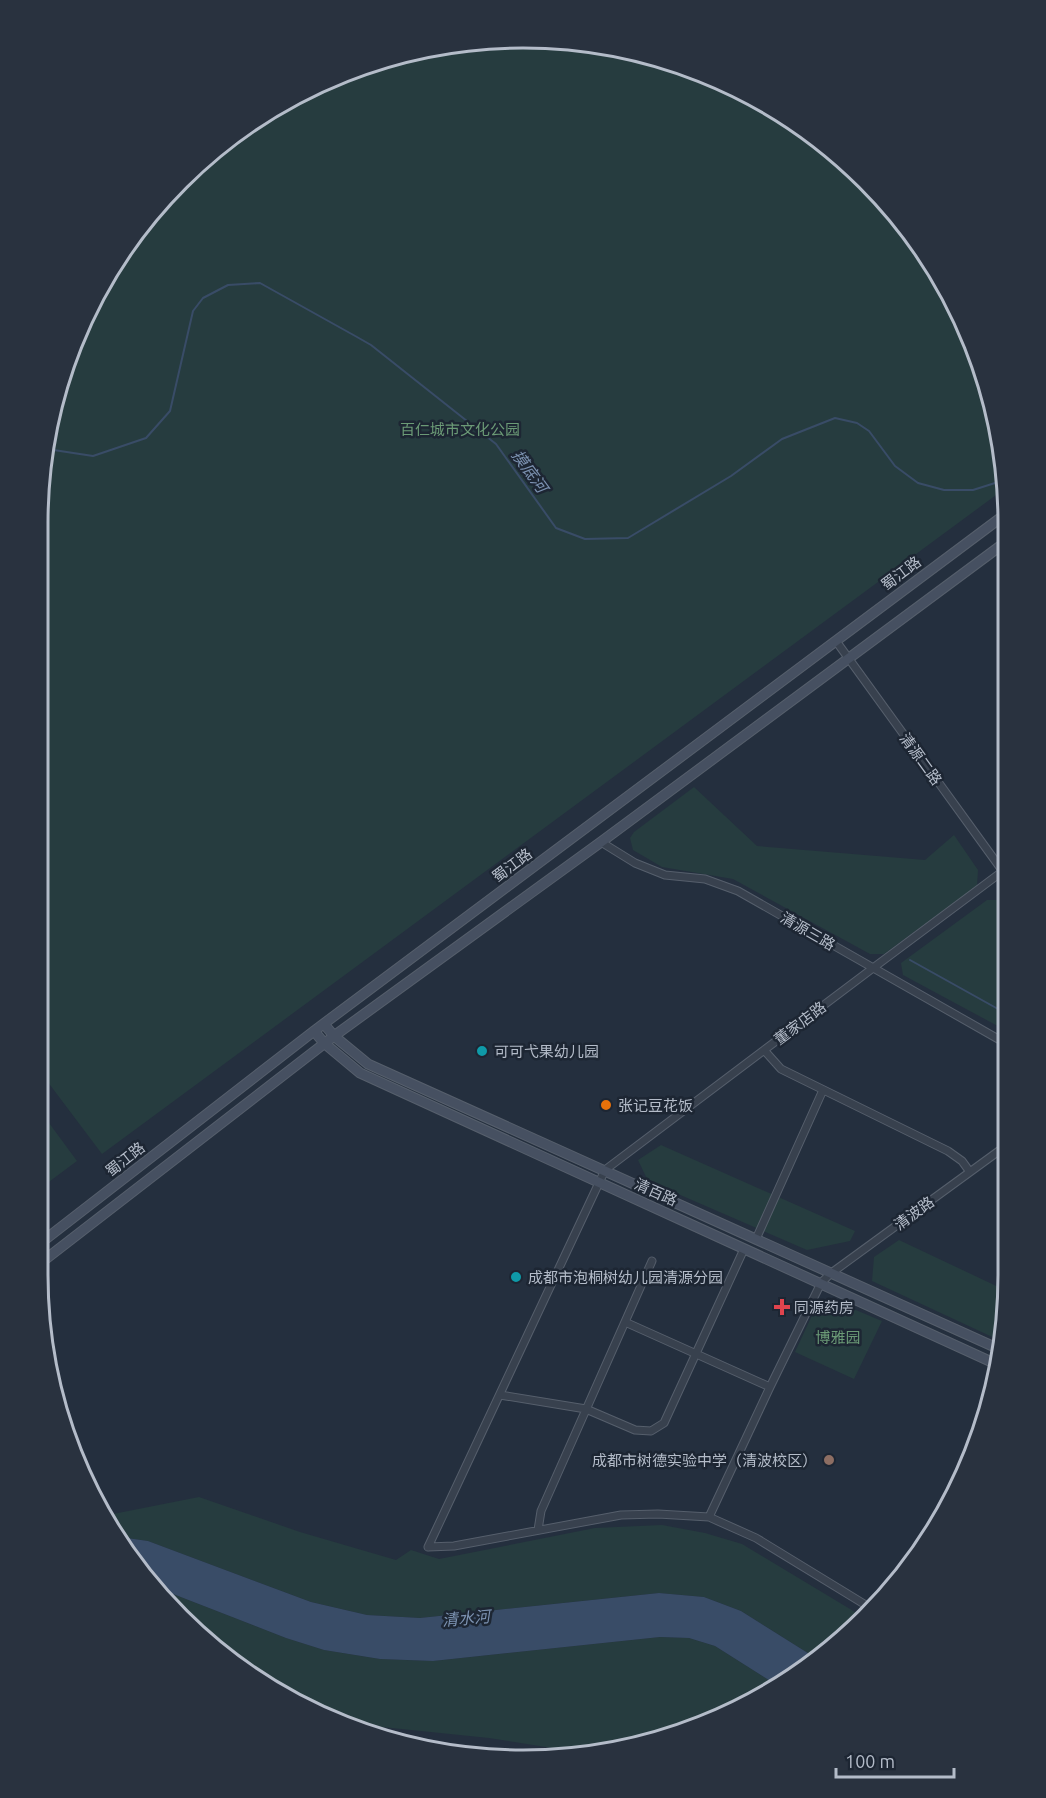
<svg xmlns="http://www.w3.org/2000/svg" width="1046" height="1798" font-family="Ubuntu,'Noto Sans SC',sans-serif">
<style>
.green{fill:#263c3f}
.water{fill:#394c67}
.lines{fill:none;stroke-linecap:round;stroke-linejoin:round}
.stream{stroke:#394c67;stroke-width:2}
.street-casing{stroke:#565f6c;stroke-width:9}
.secondary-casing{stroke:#565f6c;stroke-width:11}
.primary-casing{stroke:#414a57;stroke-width:13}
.street{stroke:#38414e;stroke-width:7}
.secondary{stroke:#465061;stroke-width:9}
.primary{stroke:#56606e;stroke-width:10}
.culture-dot{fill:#0f9aa8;stroke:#1d2633;stroke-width:2}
.food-dot{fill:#e8710a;stroke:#1d2633;stroke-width:2}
.health-dot{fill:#e0444e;stroke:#1d2633;stroke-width:2}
.education-dot{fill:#8d6e63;stroke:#1d2633;stroke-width:2}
.labels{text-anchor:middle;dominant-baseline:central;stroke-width:5;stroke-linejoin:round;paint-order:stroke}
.park-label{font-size:15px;fill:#6b9a76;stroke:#1d2633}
.street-label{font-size:15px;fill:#b4bcc9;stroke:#1d2633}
.poi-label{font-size:15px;fill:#b4bcc9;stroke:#1d2633;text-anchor:start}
.water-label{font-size:16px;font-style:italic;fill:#7c92b1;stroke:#1d2633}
.rim{fill:none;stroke:#b4bcc9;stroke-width:3}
</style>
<rect width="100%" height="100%" fill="#242f3e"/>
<!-- green -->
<path class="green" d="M523,38L617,47L708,74L792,119L867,180L943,280L983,367L1007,487L102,1154L38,1069L39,491L63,367L119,254L179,180L253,120L337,75L428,47Z
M694,787L757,846L925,860L954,835L978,870L977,886L884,954H870L733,879L662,867L633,850L630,838L634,832Z
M987,900H1003L1007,907V1031L903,975L901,963Z
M38,1108L77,1161L38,1190Z
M661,1145L855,1231L850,1241L807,1250L648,1181L638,1160Z
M899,1240L1007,1291V1307L1001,1341L872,1281L874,1257Z
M832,1300L882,1321L854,1379L795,1352L815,1309Z
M199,1497L300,1532L396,1560L411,1550L439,1559L595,1528L662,1525L705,1533L742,1544L860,1615L819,1660L741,1611L704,1597L659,1593L420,1618L367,1615L311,1602L148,1541L120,1537L108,1515Z
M155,1587L286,1638L324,1650L380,1659L433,1661L660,1637L689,1638L715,1646L775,1684L679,1735L577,1752L489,1738L382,1727L331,1714L253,1678Z"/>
<!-- water -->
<path class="water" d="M120,1537L148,1541L311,1602L367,1615L420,1618L659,1593L704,1597L741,1611L819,1660L775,1684L715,1646L689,1638L660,1637L433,1661L380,1659L324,1650L286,1638L155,1587L138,1570Z"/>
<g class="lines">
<!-- stream -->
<path class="stream" d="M47,449L93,456L146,438L170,411L193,311L203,298L228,285L260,283L357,337L371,345L496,444L556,528L585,539L628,538L731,476L782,439L835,418L857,423L869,431L895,466L918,483L944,490H973L995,483L1005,477
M910,960L1007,1014"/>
<!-- street casing -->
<g class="street-casing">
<path id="street" d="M836,641L1007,877
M601,842L635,863L665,875L705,879L738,891L1007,1044
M764,1050L781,1069L948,1151L962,1161L970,1172
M756,1239L823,1090
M625,1322L770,1387
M500,1395L586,1409L635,1430L651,1431L664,1423L744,1249
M709,1517L770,1387L821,1283L830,1274L1007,1145
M538,1530L541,1511L652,1261
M428,1547L605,1170L873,968L1007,868
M428,1547L454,1546L621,1515L658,1514L709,1517L756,1538L869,1607"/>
</g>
<!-- secondary casing -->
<g class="secondary-casing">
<path id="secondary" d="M324,1024L334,1036L368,1064L999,1349
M314,1031L324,1043L360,1073L996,1364
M38,1245L314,1031L1007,513
M38,1265L334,1036L601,842L1007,541"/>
</g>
<!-- primary casing -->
<g class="primary-casing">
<path id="primary" d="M394,1742L461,1752"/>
</g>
<!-- street -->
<use href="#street" class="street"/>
<!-- secondary -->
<use href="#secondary" class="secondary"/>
<!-- primary -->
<use href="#primary" class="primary"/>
</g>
<!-- markers -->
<g class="culture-dot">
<circle cx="482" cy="1051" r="6"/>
<circle cx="516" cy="1277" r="6"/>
</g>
<circle class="food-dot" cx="606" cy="1105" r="6"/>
<path class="health-dot" d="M779 1298h6v6h6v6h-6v6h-6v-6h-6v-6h6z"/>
<circle class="education-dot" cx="829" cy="1460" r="6"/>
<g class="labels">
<!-- park labels -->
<g class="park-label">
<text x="460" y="429">百仁城市文化公园</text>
<text x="838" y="1337">博雅园</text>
</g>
<!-- street labels -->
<g class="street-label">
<text transform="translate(901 573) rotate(-37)">蜀江路</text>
<text transform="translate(921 759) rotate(54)">清源二路</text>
<text transform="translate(512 865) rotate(-37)">蜀江路</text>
<text transform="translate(808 931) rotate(30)">清源三路</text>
<text transform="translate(800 1023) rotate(-37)">董家店路</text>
<text transform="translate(125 1159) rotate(-38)">蜀江路</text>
<text transform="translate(656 1192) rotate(24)">清百路</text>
<text transform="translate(914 1213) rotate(-36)">清波路</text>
</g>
<!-- poi labels -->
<g class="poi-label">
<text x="494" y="1051">可可弋果幼儿园</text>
<text x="618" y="1105">张记豆花饭</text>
<text x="528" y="1277">成都市泡桐树幼儿园清源分园</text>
<text x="794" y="1307">同源药房</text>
<text x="817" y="1460" text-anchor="end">成都市树德实验中学（清波校区）</text>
</g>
<!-- water labels -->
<g class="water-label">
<text transform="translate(530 471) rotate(54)">摸底河</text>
<text transform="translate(466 1618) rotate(-5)">清水河</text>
</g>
</g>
<!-- crop -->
<path d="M0 0H1046V1798H0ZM523 48H523A475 475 0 0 1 998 523V1275A475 475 0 0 1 523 1750H523A475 475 0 0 1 48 1275V523A475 475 0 0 1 523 48Z" fill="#29323f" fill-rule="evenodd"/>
<path class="rim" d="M523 48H523A475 475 0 0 1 998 523V1275A475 475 0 0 1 523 1750H523A475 475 0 0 1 48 1275V523A475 475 0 0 1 523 48Z"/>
<!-- scale -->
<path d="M836 1768v9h118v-9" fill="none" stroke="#b4bcc9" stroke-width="3"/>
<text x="845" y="1768" font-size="18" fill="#b4bcc9" stroke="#1d2633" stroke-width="4.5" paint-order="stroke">100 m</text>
</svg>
